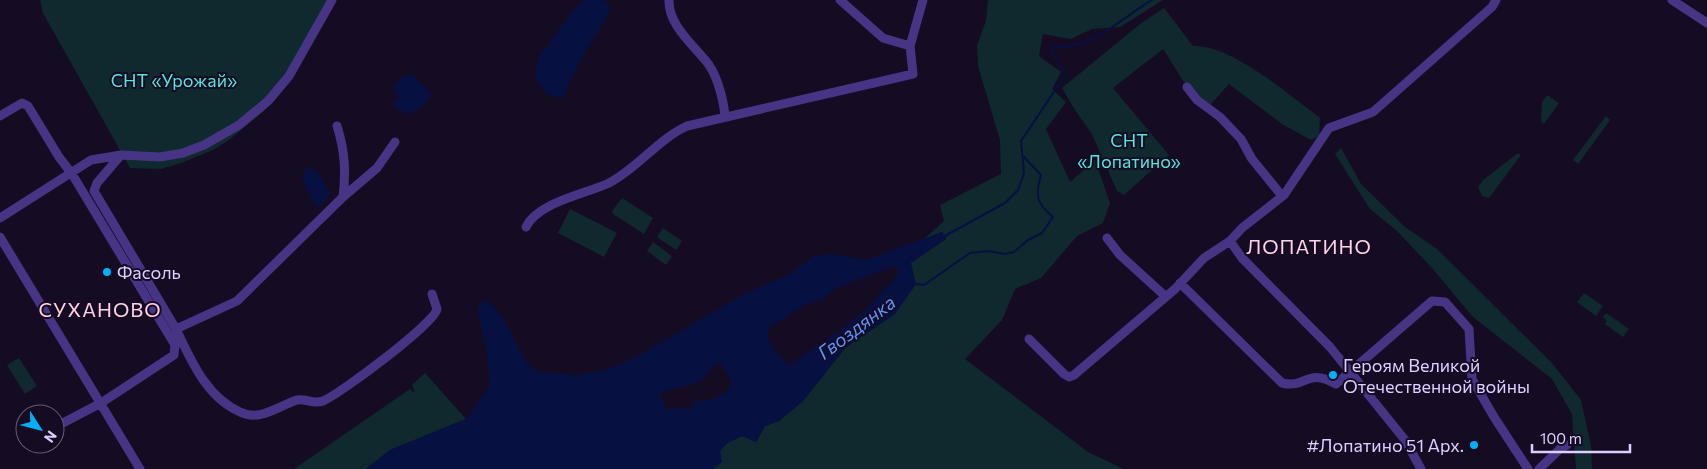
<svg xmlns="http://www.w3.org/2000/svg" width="1707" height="469" font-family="Commissioner,sans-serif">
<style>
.green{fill:#0f292e}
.water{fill:#061142;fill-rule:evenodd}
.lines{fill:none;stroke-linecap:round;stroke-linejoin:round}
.stream{stroke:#061142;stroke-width:2}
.minor{stroke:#473485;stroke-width:9}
.poi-dot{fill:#00b1fa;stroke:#150c23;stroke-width:2}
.labels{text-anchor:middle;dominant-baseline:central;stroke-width:4;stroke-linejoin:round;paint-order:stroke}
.park-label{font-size:18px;fill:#54e6dd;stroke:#150c23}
.poi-label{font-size:18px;fill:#ddcfff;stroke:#150c23;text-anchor:start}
.water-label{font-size:19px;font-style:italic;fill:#5d95ff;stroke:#150c23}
.quarter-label{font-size:20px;letter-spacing:1px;fill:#ffd1e5;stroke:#150c23}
</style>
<rect width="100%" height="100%" fill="#150c23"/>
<!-- green -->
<path class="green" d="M40,0H336L288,84L263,112L229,140L213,150L181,163L161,169L130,168L43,13Z
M988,0H1163L1120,27L1092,29L1071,39L1043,34L1039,56L1061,72L1052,89L1066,102L1046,129L1070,182L1095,160L1110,203L1103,223L1077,236L1041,278L1015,289L1002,320L965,359L1088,452L1124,469H713L721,462L719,451L727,443L742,436L756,442L765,426L779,421L803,401L845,348L874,328L910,263L946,239L942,232L924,239L944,221L940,205L1001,174L1000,140L978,66L977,45L986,21Z
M1164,8L1193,46C1231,44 1289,95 1320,118L1319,136L1311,140L1282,124L1229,84L1210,105C1188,97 1176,67 1163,49L1113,88L1169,155L1124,195L1117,191L1092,134L1075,110L1062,88L1140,24Z
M1547,95L1559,103L1544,124L1541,121L1542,102Z
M1606,116L1610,120L1578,164L1573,160Z
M1341,148L1361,184L1405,227L1437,249L1551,362L1581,400L1591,446L1592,469H1576L1572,414L1552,379L1473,317L1432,268L1397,231L1370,209L1335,154Z
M1518,153L1521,155L1489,198L1482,196L1478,187L1483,180Z
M622,198L653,218L644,234L613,214L612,211Z
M570,209L617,233L604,257L558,233Z
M663,228L682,241L676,250L657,237Z
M653,242L672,256L666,265L647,251Z
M1584,293L1603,306L1596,316L1577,302Z
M1606,313L1629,329L1623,337L1605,324L1607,321L1603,317Z
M19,358L37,386L25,394L7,365Z
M425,373L466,419L390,450L366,469H294L410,389L415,393L412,385Z"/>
<!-- water -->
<path class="water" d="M584,0H602L610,5C606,24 596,33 587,49C578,65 569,81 563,98L546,94L535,78L538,58L574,9Z
M413,75L432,94L419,109L405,114L392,103L399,98L393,88L403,76Z
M310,167L318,173L330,193L328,198L319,207L314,204L302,177L306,169Z
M942,232L946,239L911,263L916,284L895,314L845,348L803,401L779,421L765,426L756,442L742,436L727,443L720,451L722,462L713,469H366L390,450L466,419L490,385L486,348L477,307L487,300L504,319L527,364L538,372L577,375L607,370L636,357L746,293L790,274L813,256L833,254L866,260ZM894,266L899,271C893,283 888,284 880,294C856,323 819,343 789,366L776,352L767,337L769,328L806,304L821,300L837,288ZM720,363L731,381L728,391L713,399L703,401L701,399L693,403V408L667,409L661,399V393C679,384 704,389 713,366Z"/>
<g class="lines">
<!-- stream -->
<path class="stream" d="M943,237L1005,203L1018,190L1024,173L1021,141L1066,74L1053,53V47C1092,50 1120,19 1152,0
M916,284L924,285L970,253L988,251L1005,254L1014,252L1028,240L1042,233L1053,217C1036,203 1035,195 1041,175L1023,156"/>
<!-- minor -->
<path class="minor" d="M669,0C668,26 695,46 709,65C718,78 724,102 725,117
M840,0L883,38L910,46
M1672,0L1707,23
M1187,87L1197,100L1220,117L1241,139L1252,159L1282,196
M0,116L22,103L28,106L59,157L72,174L175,345L174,355L101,403L59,425
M337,126C345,151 346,172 343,197
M121,155L97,183L94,191L176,329L237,301L343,197L377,168L395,142
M0,218L91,160L121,155L160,157L183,153L204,145L239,125L268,101L289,76L332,0
M526,227C538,202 586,194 609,183C638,168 657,140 687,126L913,74L910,46L923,0
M0,237L140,469
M1107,238L1120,255L1165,296
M1230,241L1242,258L1330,347L1405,440L1421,469
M1180,283L1282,383C1307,389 1306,367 1336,384L1432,301L1445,302L1469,329L1472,379L1494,417L1528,469
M176,329C191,360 206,397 240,412C260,422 278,406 297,400C306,398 313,405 323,401C340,394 435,323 437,309L432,294
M1029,339L1064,374L1069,377L1074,375L1175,289L1204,258L1230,241L1242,228L1284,195L1329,128L1373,112L1492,7L1496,0
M1539,469L1560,449L1567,445"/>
</g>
<!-- markers -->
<g class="poi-dot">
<circle cx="107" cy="272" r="5"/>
<circle cx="1333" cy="375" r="5"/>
<circle cx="1474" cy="445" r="5"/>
</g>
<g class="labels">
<!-- park labels -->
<g class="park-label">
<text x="174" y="80">СНТ «Урожай»</text>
<text x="1129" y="140">СНТ<tspan x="1129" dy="21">«Лопатино»</tspan></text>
</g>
<!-- poi labels -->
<g class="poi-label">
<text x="117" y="272">Фасоль</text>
<text x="1343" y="365">Героям Великой<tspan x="1343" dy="21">Отечественной войны</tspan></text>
<text x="1464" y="445" text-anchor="end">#Лопатино 51 Арх.</text>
</g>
<!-- water labels -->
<g class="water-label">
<text transform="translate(856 327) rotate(-37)">Гвоздянка</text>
</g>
<!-- quarter labels -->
<g class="quarter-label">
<text x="1309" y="246">ЛОПАТИНО</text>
<text x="100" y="309">СУХАНОВО</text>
</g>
</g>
<!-- north arrow -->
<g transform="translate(40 429) rotate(126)"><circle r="24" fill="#150c23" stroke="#655a7b"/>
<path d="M0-4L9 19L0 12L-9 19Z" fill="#00b1fa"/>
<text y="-8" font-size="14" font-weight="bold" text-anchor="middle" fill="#ddcfff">N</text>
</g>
<!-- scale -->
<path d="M1532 444v8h98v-8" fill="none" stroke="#ddcfff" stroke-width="2.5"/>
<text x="1540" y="444" font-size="15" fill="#ddcfff" stroke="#150c23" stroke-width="4" paint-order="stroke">100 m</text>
</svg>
